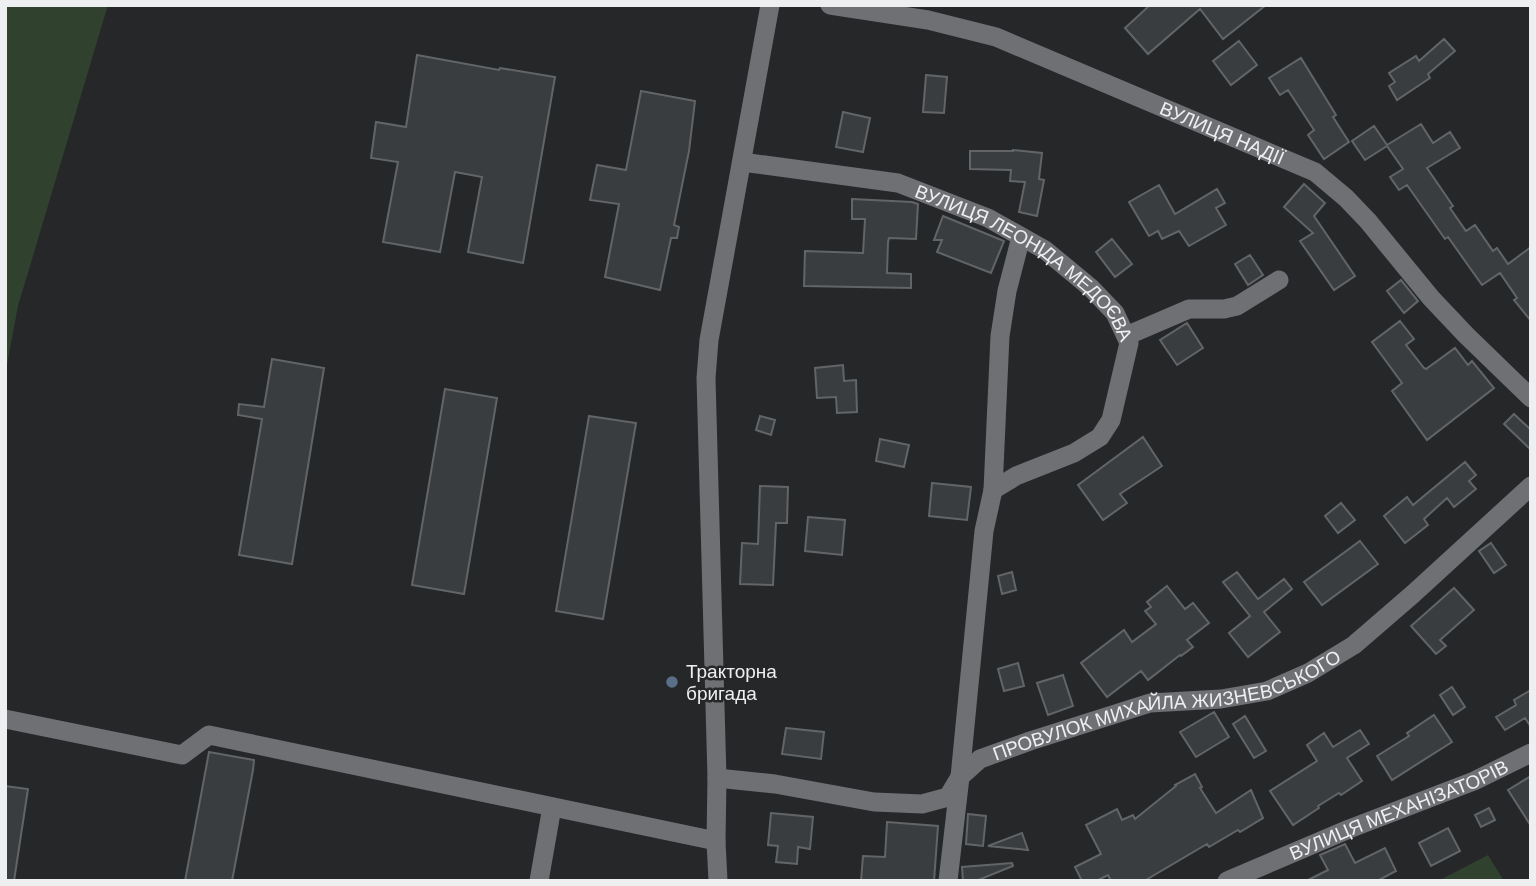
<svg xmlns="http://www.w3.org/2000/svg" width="1536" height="886" font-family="'DM Sans',sans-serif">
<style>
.green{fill:#30412e}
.building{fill:#3a3d3f;stroke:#626568;stroke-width:2}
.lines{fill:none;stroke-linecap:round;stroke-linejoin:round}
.minor{stroke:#6e7073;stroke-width:19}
.service-dot{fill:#5c6f8a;stroke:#252729;stroke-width:2.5}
.labels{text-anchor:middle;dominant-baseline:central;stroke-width:5;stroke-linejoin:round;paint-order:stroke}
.street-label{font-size:19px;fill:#eeeff1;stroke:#252729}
.poi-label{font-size:19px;fill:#eeeff1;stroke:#252729;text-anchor:start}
</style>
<rect width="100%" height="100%" fill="#252729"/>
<!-- green -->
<path class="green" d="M5,5H108L18,306L5,376Z
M1488,855L1504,881H1438Z"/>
<!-- building -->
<path class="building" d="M1150,5H1266L1223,39L1200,9L1148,54L1125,28Z
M1444,39L1455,51L1428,74L1430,78L1397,100L1389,86L1395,82L1389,73L1416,56L1419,61Z
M1239,41L1257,65L1231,85L1213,61Z
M417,55L499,70L500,68L555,77L523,263L468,252L482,177L455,172L440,252L383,242L398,162L371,158L376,122L406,127Z
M1301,58L1336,115L1333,117L1349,142L1324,159L1308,135L1314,130L1288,90L1280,95L1269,78Z
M926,75L947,77L944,113L923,112Z
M641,91L695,101L689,151L674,225L679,227L677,238H671L660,290L605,277L619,204L590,200L597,165L626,170Z
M843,112L870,118L863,152L836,147Z
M1421,124L1433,143L1450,132L1460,148L1427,168L1453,206L1450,208L1466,231L1475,225L1493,251L1497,248L1508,264L1531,247V321L1514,300L1517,298L1500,273L1482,285L1448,237L1445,239L1407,185L1399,190L1390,177L1403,169L1387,146L1365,160L1352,141L1374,126L1387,145Z
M1013,150L1042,153L1039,179L1044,180L1037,216L1019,212L1025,182L1010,181L1011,170L970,169V151H1013Z
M1304,184L1325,203L1314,216L1355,276L1334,290L1300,241L1313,233L1284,207Z
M1159,185L1175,214L1217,189L1225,203L1216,208L1226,225L1189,246L1179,231L1162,239L1158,231L1149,236L1129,202Z
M852,199L912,202L918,204L916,239L889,238L888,242L887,273L911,274V288L804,286L805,251L863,253L865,219H852Z
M943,216L1004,241L991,273L937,252L942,240H934Z
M1112,239L1132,264L1115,277L1096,252Z
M1250,255L1263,275L1248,285L1235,264Z
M1401,280L1418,301L1404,313L1387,291Z
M1400,321L1414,339L1406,345L1424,368L1426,369L1455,348L1468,365L1472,361L1494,388L1427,440L1392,391L1402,383L1372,342Z
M1187,323L1203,348L1177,365L1160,340Z
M272,359L324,368L292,564L239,555L262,419L238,415L239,404L264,407Z
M843,365L844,381L856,380L857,412L837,413L836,397L817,398L815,368Z
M445,389L497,398L464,594L412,585Z
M1514,414L1531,430V450L1504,424Z
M589,416L636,423L603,619L556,611Z
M760,416L775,420L771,435L756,430Z
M1143,437L1162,466L1120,494L1127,503L1103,520L1078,485Z
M880,439L909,445L904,467L876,461Z
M1465,462L1476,475L1469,481L1476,489L1454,507L1447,498L1424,519L1428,525L1405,543L1384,516L1407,497L1413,505Z
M932,483L971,487L967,520L929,516Z
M760,486L788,487L787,523H776L773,585L740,584L742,543L758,544Z
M1341,503L1355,520L1338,533L1325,516Z
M808,517L845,520L842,555L805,551Z
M1360,541L1378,564L1322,605L1304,582Z
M1491,543L1506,565L1494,573L1479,551Z
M1012,572L1016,590L1002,594L998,576Z
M1237,572L1258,599L1284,579L1292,589L1264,612L1280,632L1248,657L1229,633L1250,616L1223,582Z
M1167,586L1185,609L1193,603L1209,623L1187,640L1193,647L1181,656L1180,655L1148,680L1141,671L1107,697L1081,663L1124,630L1132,642L1156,624L1145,611L1151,607L1147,602Z
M1454,588L1474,610L1440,640L1446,646L1436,654L1411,626Z
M1018,663L1024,686L1004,691L998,669Z
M1063,675L1073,706L1048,715L1037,683Z
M1452,687L1465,707L1453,715L1440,695Z
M1531,690V727L1525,718L1505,730L1496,717L1516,705L1514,700Z
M1214,712L1229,737L1196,757L1180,732Z
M1434,715L1452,742L1392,780L1377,756L1409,736L1407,733Z
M1245,716L1266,751L1254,758L1233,724Z
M786,728L824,732L821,759L782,754Z
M1360,730L1369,744L1347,758L1362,781L1341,795L1339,793L1318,806L1319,808L1293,825L1270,791L1317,761L1307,745L1324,733L1333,747Z
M209,752L254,760L253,770L232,881H185Z
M1195,774L1202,787L1200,788L1216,813L1251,790L1263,818L1240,832L1238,830L1209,847L1207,844L1144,881H1111L1108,875L1096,881H1082L1075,867L1101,854L1086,825L1117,809L1122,820L1133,815L1135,819L1176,786L1175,785Z
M1531,776V826L1508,790Z
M5,786L28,789L14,881H5Z
M1489,808L1495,820L1481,827L1475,815Z
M771,813L813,817L810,849L798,847L797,864L776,862L778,846L768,845Z
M968,814L986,816L983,846L966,844Z
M887,822L938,826L934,881H861L863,856L885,857Z
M1448,828L1460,851L1431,866L1419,843Z
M1022,833L1028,850L988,846Z
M1345,844L1355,863L1385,848L1396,871L1377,881H1306L1328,870L1320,855Z
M1012,863L1013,866L976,881H963L962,867Z"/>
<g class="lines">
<!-- minor -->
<g class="minor">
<path id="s1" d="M830,5L928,20L996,37L1315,172L1346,198L1368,221L1431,298L1466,335L1531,398"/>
<path id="s2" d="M742,162L898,183L988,218L1045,250L1091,288L1115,313L1129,343L1111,420L1100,437L1074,453L1016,476L993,490L984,531L960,777L948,881"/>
<path d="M1126,336L1189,309H1224L1237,306L1279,280"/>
<path d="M993,490L1000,336L1007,291L1021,237"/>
<path d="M5,719L182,755L209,735L716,841"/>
<path id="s3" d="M717,778L775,784L874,802L922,804L948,797L960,777L980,759L1030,741L1150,703L1221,699L1267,691L1308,673L1354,645L1413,594L1531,486"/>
<path d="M539,881L552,807"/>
<path d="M718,881L716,841L717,778L706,378L709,340L770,5"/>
<path id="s4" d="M1227,881L1349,829L1474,781L1531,753"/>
</g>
</g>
<!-- markers -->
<circle class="service-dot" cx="672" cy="682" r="7"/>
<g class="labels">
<!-- street labels -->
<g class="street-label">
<text stroke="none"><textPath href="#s1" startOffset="415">ВУЛИЦЯ НАДІЇ</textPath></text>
<text stroke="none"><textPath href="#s2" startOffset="310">ВУЛИЦЯ ЛЕОНІДА МЕДОЄВА</textPath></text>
<text stroke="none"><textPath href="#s3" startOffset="480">ПРОВУЛОК МИХАЙЛА ЖИЗНЕВСЬКОГО</textPath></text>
<text stroke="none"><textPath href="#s4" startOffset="186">ВУЛИЦЯ МЕХАНІЗАТОРІВ</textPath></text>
</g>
<!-- poi labels -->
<g class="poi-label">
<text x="686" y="671">Тракторна<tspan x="686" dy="22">бригада</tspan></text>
</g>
</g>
<!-- border -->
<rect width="1536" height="886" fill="none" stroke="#eeeff1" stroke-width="14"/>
</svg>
